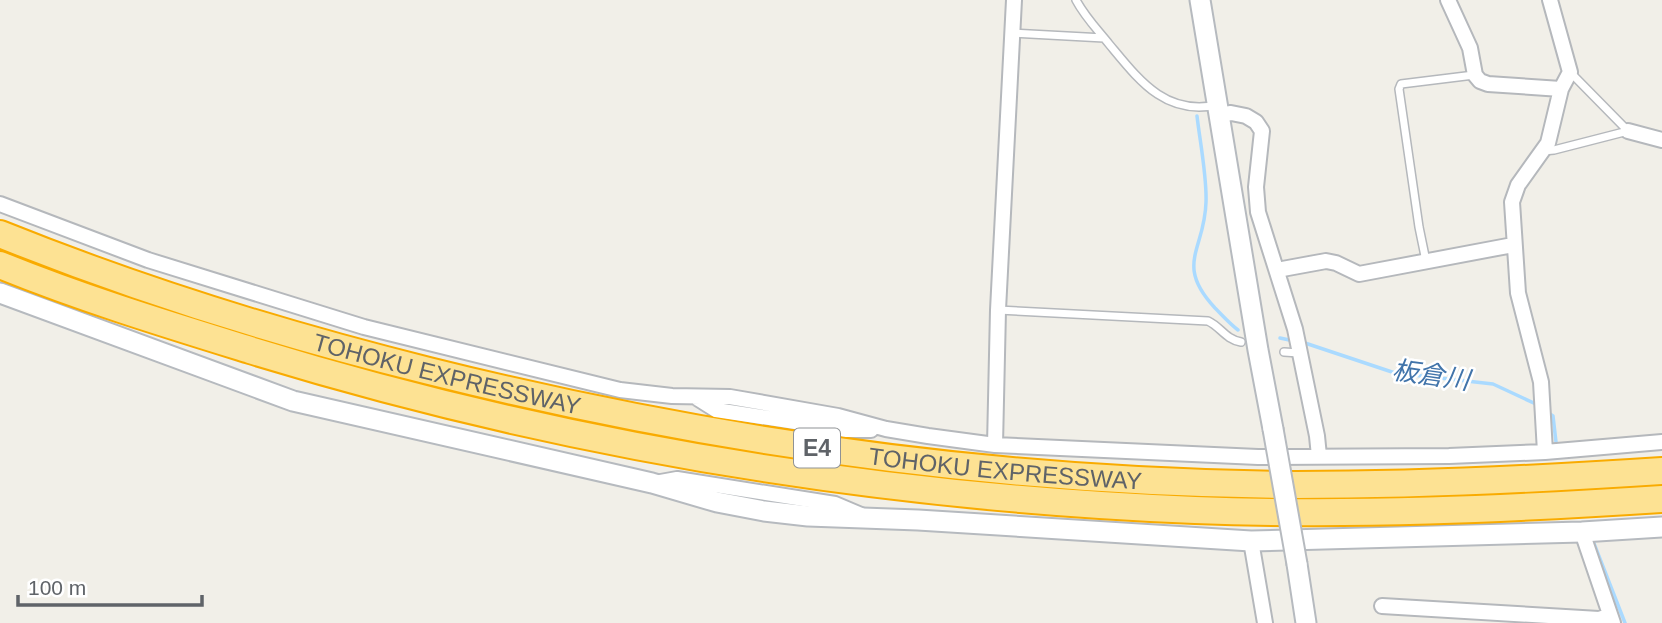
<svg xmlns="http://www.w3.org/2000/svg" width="1662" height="623" font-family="Helvetica,'Noto Sans JP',sans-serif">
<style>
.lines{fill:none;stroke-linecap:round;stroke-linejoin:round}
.stream{stroke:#aadaff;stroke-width:3.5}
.lane-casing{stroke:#b5b8bc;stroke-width:10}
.street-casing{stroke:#b5b8bc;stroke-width:18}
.secondary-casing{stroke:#b6babf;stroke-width:23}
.highway-casing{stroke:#f9ab00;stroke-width:30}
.lane{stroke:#fff;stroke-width:7}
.street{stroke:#fff;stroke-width:14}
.secondary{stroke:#fff;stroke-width:19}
.highway{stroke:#fde293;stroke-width:26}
.secondary-bridge-casing{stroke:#b6babf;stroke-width:23;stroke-linecap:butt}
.secondary-bridge{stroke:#fff;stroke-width:19}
.labels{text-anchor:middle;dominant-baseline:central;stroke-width:5;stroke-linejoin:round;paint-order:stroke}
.shield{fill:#fff;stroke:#8f9295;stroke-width:2}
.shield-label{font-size:23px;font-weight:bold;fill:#5f6368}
.street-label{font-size:24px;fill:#5f6368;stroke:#fff}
.water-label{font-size:26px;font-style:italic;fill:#4174aa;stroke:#fff}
</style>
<rect width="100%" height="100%" fill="#f1efe8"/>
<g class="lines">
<!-- stream -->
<path class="stream" d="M1197,116C1200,142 1207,177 1206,202C1205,250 1174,264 1215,308C1223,316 1229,323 1238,330
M1280,338L1294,341
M1302,342L1395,373L1493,384L1538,405
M1547,412L1553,416L1556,442
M1593,541L1625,623"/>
<!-- lane casing -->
<g class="lane-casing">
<path id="lane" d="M1076,0C1085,17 1097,29 1109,44C1139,80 1165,116 1217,105
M1012,33L1104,38
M1543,151L1554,150L1628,131L1570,72
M1426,261L1419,227L1399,89L1401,84L1474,75
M998,310L1208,321C1221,327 1225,339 1241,342
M1284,352L1299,353"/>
</g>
<!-- street casing -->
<g class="street-casing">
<path id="street" d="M1448,0L1470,48L1475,75L1480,81L1488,84L1561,89
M1219,115L1231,113L1246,116L1256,122L1262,131L1256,187L1258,212L1295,329L1317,436L1319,456
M1628,131L1662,140
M0,204L148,260L364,327L620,390L672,396L730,397L838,416L886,429L928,436L995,445L1258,457L1449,456L1545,452L1662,442
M1277,270L1326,261L1336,263L1359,274L1513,245
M697,398L716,410L847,430H871
M995,445L998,310L1014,0
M1545,452L1541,382L1518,293L1512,202L1518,185L1548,143L1561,89L1570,72L1550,0
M655,483L677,479L835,504L861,515
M1582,532L1613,623
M1251,541L1265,623
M1382,606L1599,619L1610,615"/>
</g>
<!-- secondary casing -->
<g class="secondary-casing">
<path id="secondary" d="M1200,0L1258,350L1273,429
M0,293L293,401L652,483L717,502L764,511L808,516L918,520L1251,541L1582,532L1662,527
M1297,564L1306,623"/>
</g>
<!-- highway casing -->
<g class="highway-casing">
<g id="highway">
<path id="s1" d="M0,234C139,290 284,335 429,371C713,442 1004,483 1296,485C1418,485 1540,479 1662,471"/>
<path d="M0,265C81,298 166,324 250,350C556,444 874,497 1195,510C1350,516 1507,509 1662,499"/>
</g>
</g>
<!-- lane -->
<use href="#lane" class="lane"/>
<!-- street -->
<use href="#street" class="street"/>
<!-- secondary -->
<use href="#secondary" class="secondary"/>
<!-- highway -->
<use href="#highway" class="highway"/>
<!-- secondary-bridge casing -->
<g class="secondary-bridge-casing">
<path id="secondary-bridge" d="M1273,429L1297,564"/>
</g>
<!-- secondary-bridge -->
<use href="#secondary-bridge" class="secondary-bridge"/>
</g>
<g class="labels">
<!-- shield labels -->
<rect class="shield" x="794" y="428.5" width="46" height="39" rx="5"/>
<g class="shield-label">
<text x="817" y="448">E4</text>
</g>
<!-- street labels -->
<g class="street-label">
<text stroke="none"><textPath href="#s1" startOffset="469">TOHOKU EXPRESSWAY</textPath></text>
<text stroke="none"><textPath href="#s1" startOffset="1036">TOHOKU EXPRESSWAY</textPath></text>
</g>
<!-- water labels -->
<g class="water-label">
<text transform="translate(1431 375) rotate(8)">板倉川</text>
</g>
</g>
<!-- scale -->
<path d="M18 595v10h184v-10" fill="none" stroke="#5f6368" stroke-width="3.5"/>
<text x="28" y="595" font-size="21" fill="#5f6368" stroke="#ffffff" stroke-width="5" paint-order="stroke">100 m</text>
</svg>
